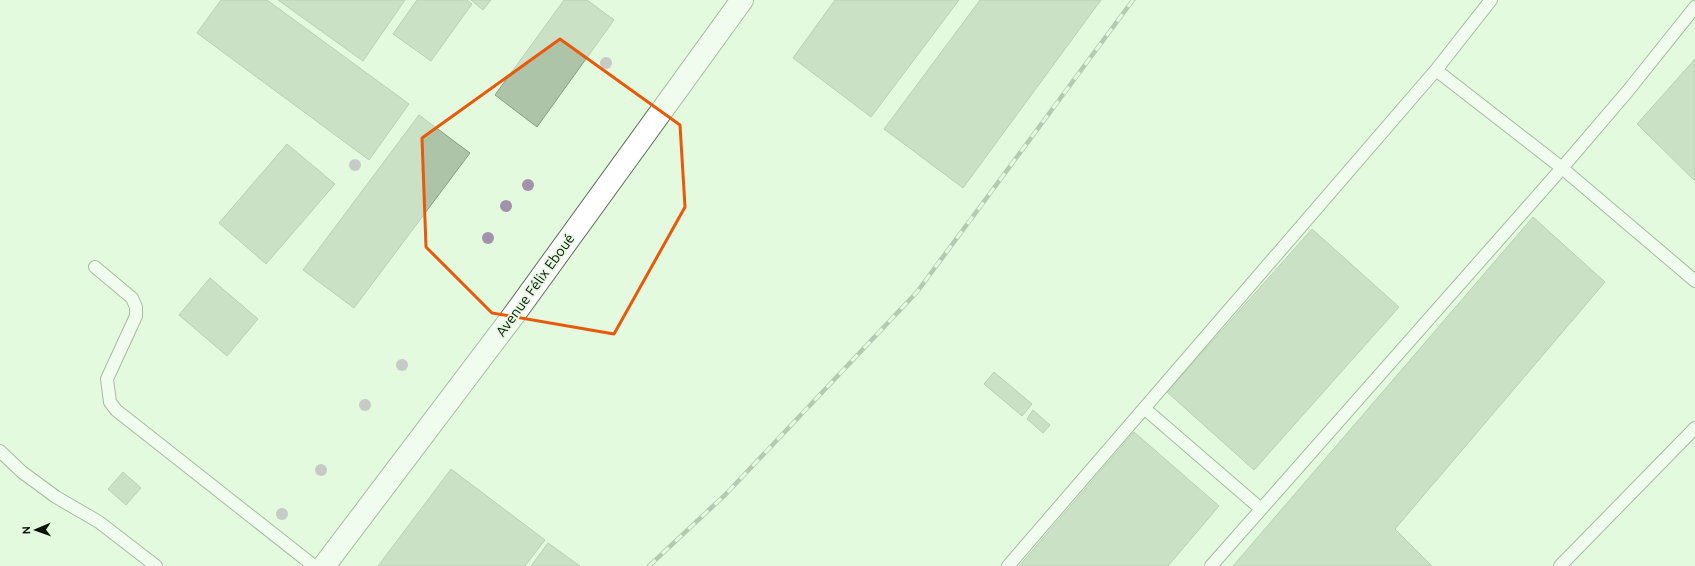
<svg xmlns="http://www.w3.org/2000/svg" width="1695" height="566" font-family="Ubuntu,sans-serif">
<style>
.building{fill:#aec4a9;stroke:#899e84}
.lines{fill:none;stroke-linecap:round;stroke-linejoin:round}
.service-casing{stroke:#5c7058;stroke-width:14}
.tertiary-casing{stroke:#5c7058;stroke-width:24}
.service{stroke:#fff;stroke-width:12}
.tertiary{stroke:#fff;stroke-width:22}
.rail-casing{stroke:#7f8f7c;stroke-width:4.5}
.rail{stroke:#e3fade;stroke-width:3;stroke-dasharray:9;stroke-linecap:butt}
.tree{fill:#a392ab}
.marked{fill:none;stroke:#e8590c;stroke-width:3;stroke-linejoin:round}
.labels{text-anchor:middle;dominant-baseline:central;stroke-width:3.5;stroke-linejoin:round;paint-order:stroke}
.street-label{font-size:14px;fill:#0b1309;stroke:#e3fade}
</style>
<rect width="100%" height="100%" fill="#e3fade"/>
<!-- building -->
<path class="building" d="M221,0H267L409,104L369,160L197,33Z
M278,0H405L363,61Z
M417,0H467L472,4L431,61L393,34Z
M471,0H491L483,10Z
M564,0H587L614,20L537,127L495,95Z
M835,0H959L871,117L793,58Z
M980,0H1101L963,188L884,129Z
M1695,59V181L1637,124Z
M419,115L470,153L354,308L303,270Z
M287,144L335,184L266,264L219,223Z
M1533,217L1605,282L1395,529L1432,566H1233Z
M1312,229L1399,307L1254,470L1167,392Z
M210,278L258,319L227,356L179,315Z
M994,372L1032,404L1022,416L984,384Z
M1033,410L1050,425L1043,433L1027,419Z
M1134,432L1219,506L1168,566H1019Z
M451,469L545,540L525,566H378Z
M123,472L141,488L126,505L108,489Z
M548,543L580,566H531Z"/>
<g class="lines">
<!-- service casing -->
<g class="service-casing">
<path id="service" d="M1436,70L1562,168L1695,281
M95,267L132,298L136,307V316L107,379L110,402L116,410L314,566
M1144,408L1261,509
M0,451L22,472L56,497L99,522L156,566
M1008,566L1436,70L1491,0
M1211,566L1562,168L1627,92L1695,7
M1560,566L1695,428"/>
</g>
<!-- tertiary casing -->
<g class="tertiary-casing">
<path id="tertiary" d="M324,566L513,316L742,0"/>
</g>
<!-- service -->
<use href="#service" class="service"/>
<!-- tertiary -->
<use href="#tertiary" class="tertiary"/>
<!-- rail casing -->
<g class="rail-casing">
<path id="rail" d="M649,566L726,494L917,292L1133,0"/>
</g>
<!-- rail -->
<use href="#rail" class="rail"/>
</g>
<!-- trees -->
<g class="tree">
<circle cx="606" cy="63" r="6"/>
<circle cx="355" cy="165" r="6"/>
<circle cx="528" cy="185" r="6"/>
<circle cx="506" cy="206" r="6"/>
<circle cx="488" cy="238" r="6"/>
<circle cx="402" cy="365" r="6"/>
<circle cx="365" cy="405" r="6"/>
<circle cx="321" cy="470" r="6"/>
<circle cx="282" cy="514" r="6"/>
</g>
<!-- marked area -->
<path d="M0 0H1695V566H0ZM560,39L680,125L685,207L614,334L492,313L426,247L422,138Z" fill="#e3fade" fill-opacity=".55" fill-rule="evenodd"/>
<path class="marked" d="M560,39L680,125L685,207L614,334L492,313L426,247L422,138Z"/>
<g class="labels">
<!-- street labels -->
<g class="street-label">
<text transform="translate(535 285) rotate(-54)">Avenue Félix Eboué</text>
</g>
</g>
<!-- north arrow -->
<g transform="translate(36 530) rotate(268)" stroke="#e3fade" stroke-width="3" paint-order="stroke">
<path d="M0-3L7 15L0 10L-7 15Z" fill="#0b1309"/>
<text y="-6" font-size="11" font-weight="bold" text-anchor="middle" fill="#0b1309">N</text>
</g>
</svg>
